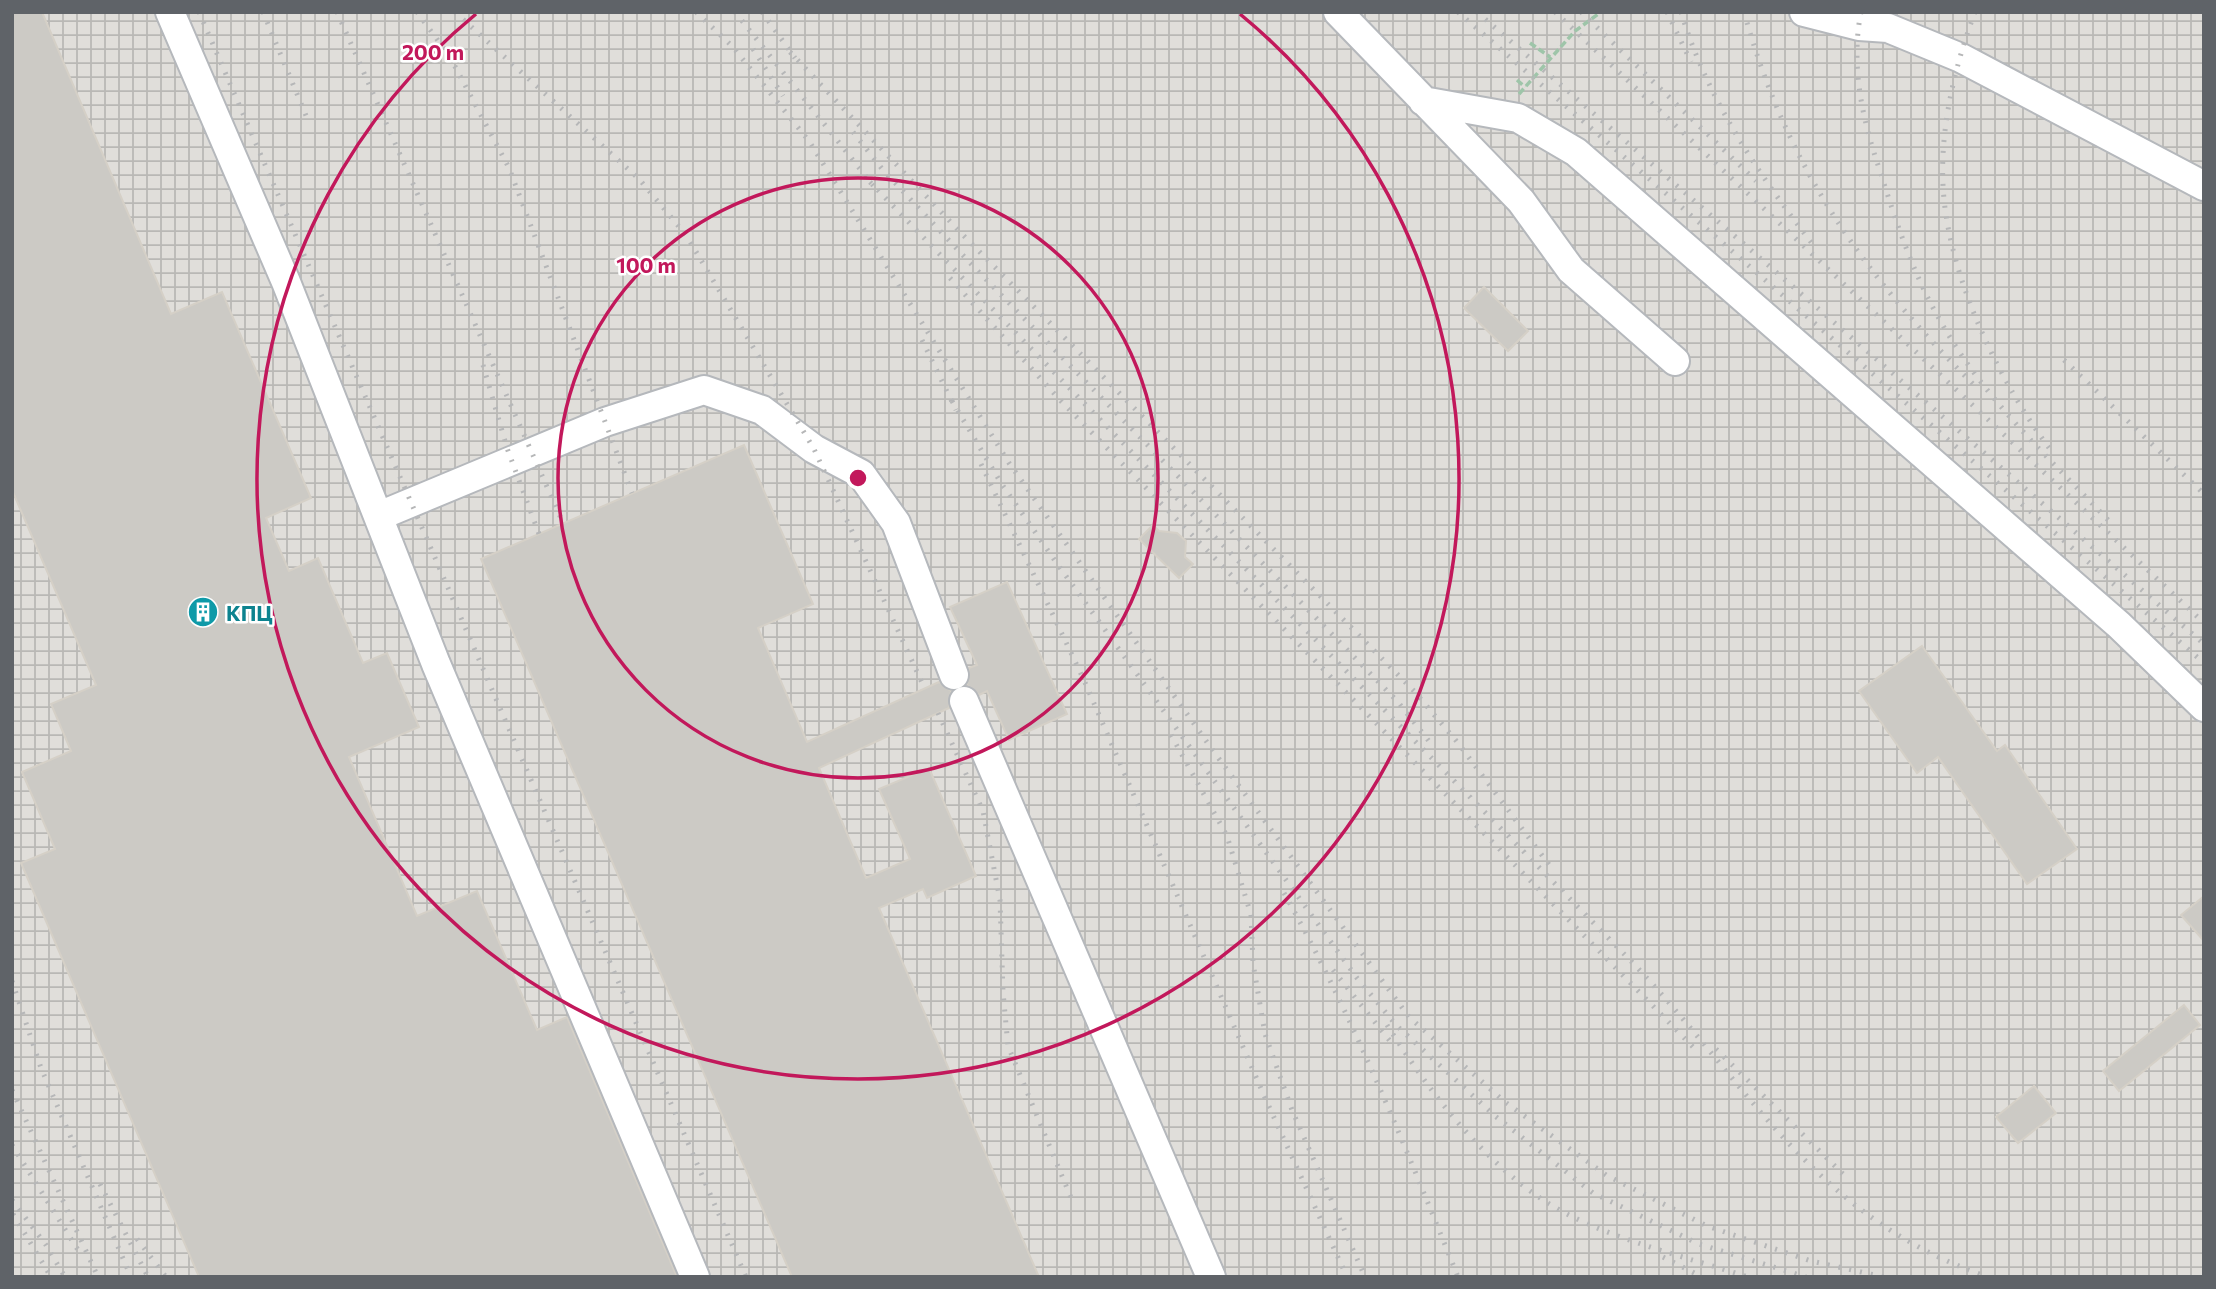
<svg xmlns="http://www.w3.org/2000/svg" width="2216" height="1289" font-family="Commissioner,sans-serif">
<style>
.industrial{fill:url(#industrial-grid)}
.building{fill:#cccac5;stroke:#d5d0c7;stroke-width:2}
.lines{fill:none;stroke-linecap:round;stroke-linejoin:round}
.minor-casing{stroke:#b5b8bc;stroke-width:32}
.path{stroke:#9ec5a9;stroke-width:3.5;stroke-dasharray:7 3.5;stroke-linecap:butt}
.minor{stroke:#fff;stroke-width:28}
.rail{stroke:#b6b7b8;stroke-width:5;stroke-dasharray:2 9;stroke-linecap:butt}
.ring{fill:none;stroke:#c2185b;stroke-width:3.5}
.labels{text-anchor:middle;dominant-baseline:central;stroke-width:5;stroke-linejoin:round;paint-order:stroke}
.culture-label{font-size:21px;font-weight:bold;fill:#0d838f;stroke:#fff;text-anchor:start}
.centre{fill:#c2185b;stroke:#fff;stroke-width:3.5}
.ring-label{font-size:21px;text-anchor:middle;font-weight:bold;fill:#c2185b;stroke:#fff;stroke-width:5;stroke-linejoin:round;paint-order:stroke}
</style>
<defs>
<pattern id="industrial-grid" width="8" height="8" patternUnits="userSpaceOnUse" patternTransform="scale(1.75)"><rect width="8" height="8" fill="#e0deda"/><path d="M0 4h8M4 0v8" fill="none" stroke="#b9b8b5"/></pattern>
</defs>
<rect width="100%" height="100%" fill="#f1efe8"/>
<!-- industrial -->
<path class="industrial" d="M12,12H2204V1277H12Z"/>
<!-- building -->
<path class="building" d="M12,12H42L171,314L222,292L311,498L266,518L289,571L318,558L363,663L387,653L419,727L349,757L417,916L477,891L537,1030L567,1017L677,1277H199L21,863L55,849L22,772L71,751L51,704L96,685L12,490Z
M1484,287L1528,331L1508,351L1464,308Z
M744,445L813,604L758,628L807,742L939,682L951,691L949,708L819,768L866,878L910,859L879,789L929,768L976,876L927,898L923,889L879,908L1039,1277H792L481,559Z
M1153,525L1159,531L1177,533L1186,541L1185,557L1193,564L1179,578L1139,539Z
M1007,582L1067,714L1009,740L987,691L979,695L967,685L969,668L977,665L950,607Z
M1922,646L1997,751L2005,745L2077,849L2027,884L1938,757L1917,773L1859,691Z
M2204,896V941L2181,915Z
M2184,1005L2200,1025L2119,1091L2103,1071Z
M2034,1086L2056,1113L2018,1143L1996,1117Z"/>
<g class="lines">
<!-- minor casing -->
<g class="minor-casing">
<path id="minor" d="M170,12L286,282L436,664L695,1277
M1338,12L1521,201L1571,270L1675,361
M1804,12L1859,26L1888,28L1961,58L2204,186
M1423,101L1518,118L1576,152L2119,625L2204,707
M379,516L605,422L704,390L762,410L814,449L861,474L896,523L954,675
M964,701L1211,1277"/>
</g>
<!-- path -->
<path class="path" d="M1530,43L1550,57
M1517,80L1525,87
M1519,94L1575,31L1601,12"/>
<!-- minor -->
<use href="#minor" class="minor"/>
<!-- rail -->
<path class="rail" d="M199,12L746,1277
M263,12L307,118
M337,12L563,523
M417,12L450,57L509,168L632,493
M455,12L639,179L686,235L814,449L925,689
M696,12L732,46L809,141L1009,463L1214,752L1409,1017L1505,1102L1606,1175L1707,1226L1811,1261L1884,1277
M735,12L876,189
M762,12L795,58
M1458,12L2204,663
M1477,12L2204,644
M1555,12L2204,623
M1581,12L1756,181
M1667,12L1691,62
M1681,12C1707,99 1759,175 1814,246
M1744,12C1787,168 1864,276 1977,388
M1861,12C1850,67 1863,122 1881,174C1897,225 1914,276 1941,322C1984,399 2049,458 2109,521
M1975,12C1955,65 1940,128 1943,185C1947,274 1999,383 2053,453
M753,49L783,96
M790,52L961,233L1414,691L1458,743L1553,870
M853,132L883,170L973,266L1398,702L1432,745
M870,182C1120,442 1374,699 1627,957C1747,1080 1811,1217 1988,1277
M950,278L1059,399L1694,1048
M922,340L956,410
M2064,360L2204,494
M483,365L507,448L539,534
M952,401L1001,483L1058,565L1357,978L1397,1026L1495,1116L1593,1193L1699,1244L1806,1277
M981,464L1083,678L1266,1100L1347,1277
M938,713L983,811L1000,900L1003,992L1008,1046L1074,1205
M1171,735L1227,836L1251,915L1253,963L1265,1034L1292,1110L1365,1277
M1284,893C1353,1016 1405,1146 1458,1277
M1333,970L1390,1041
M12,981L41,1068L131,1277
M1387,1025C1429,1091 1478,1156 1543,1200C1599,1237 1684,1256 1748,1277
M1716,1049L1843,1174
M12,1090L98,1277
M12,1145L78,1250
M100,1184L148,1277
M12,1200L46,1245L65,1277
M13,1214L51,1277
M137,1239L166,1277
M1663,1257L1702,1277"/>
</g>
<!-- distance rings -->
<g class="ring">
<circle cx="858" cy="478" r="300"/>
<path d="M1240 14A601 601 0 1 1 476 14"/>
</g>
<!-- icons -->
<defs>
<g id="building-disc" transform="scale(1.575)"><circle r="9.5" fill="#0f9aa8" stroke="#fff"/><path d="M-4-6H4V6H1V3H-1V6H-4ZM-2.5-4.3h1.7v1.8h-1.7ZM.8-4.3h1.7v1.8H.8ZM-2.5-1h1.7V.8h-1.7ZM.8-1h1.7V.8H.8Z" fill="#fff"/></g>
</defs>
<g fill-rule="evenodd">
<use href="#building-disc" x="203" y="612"/>
</g>
<g class="labels">
<!-- culture labels -->
<g class="culture-label">
<text x="226" y="612">КПЦ</text>
</g>
</g>
<circle cx="858" cy="478" r="10" class="centre"/>
<g class="ring-label">
<text x="433" y="60">200 m</text>
<text x="646" y="273">100 m</text>
</g>
<!-- border -->
<rect width="2216" height="1289" fill="none" stroke="#5f6368" stroke-width="28"/>
</svg>
